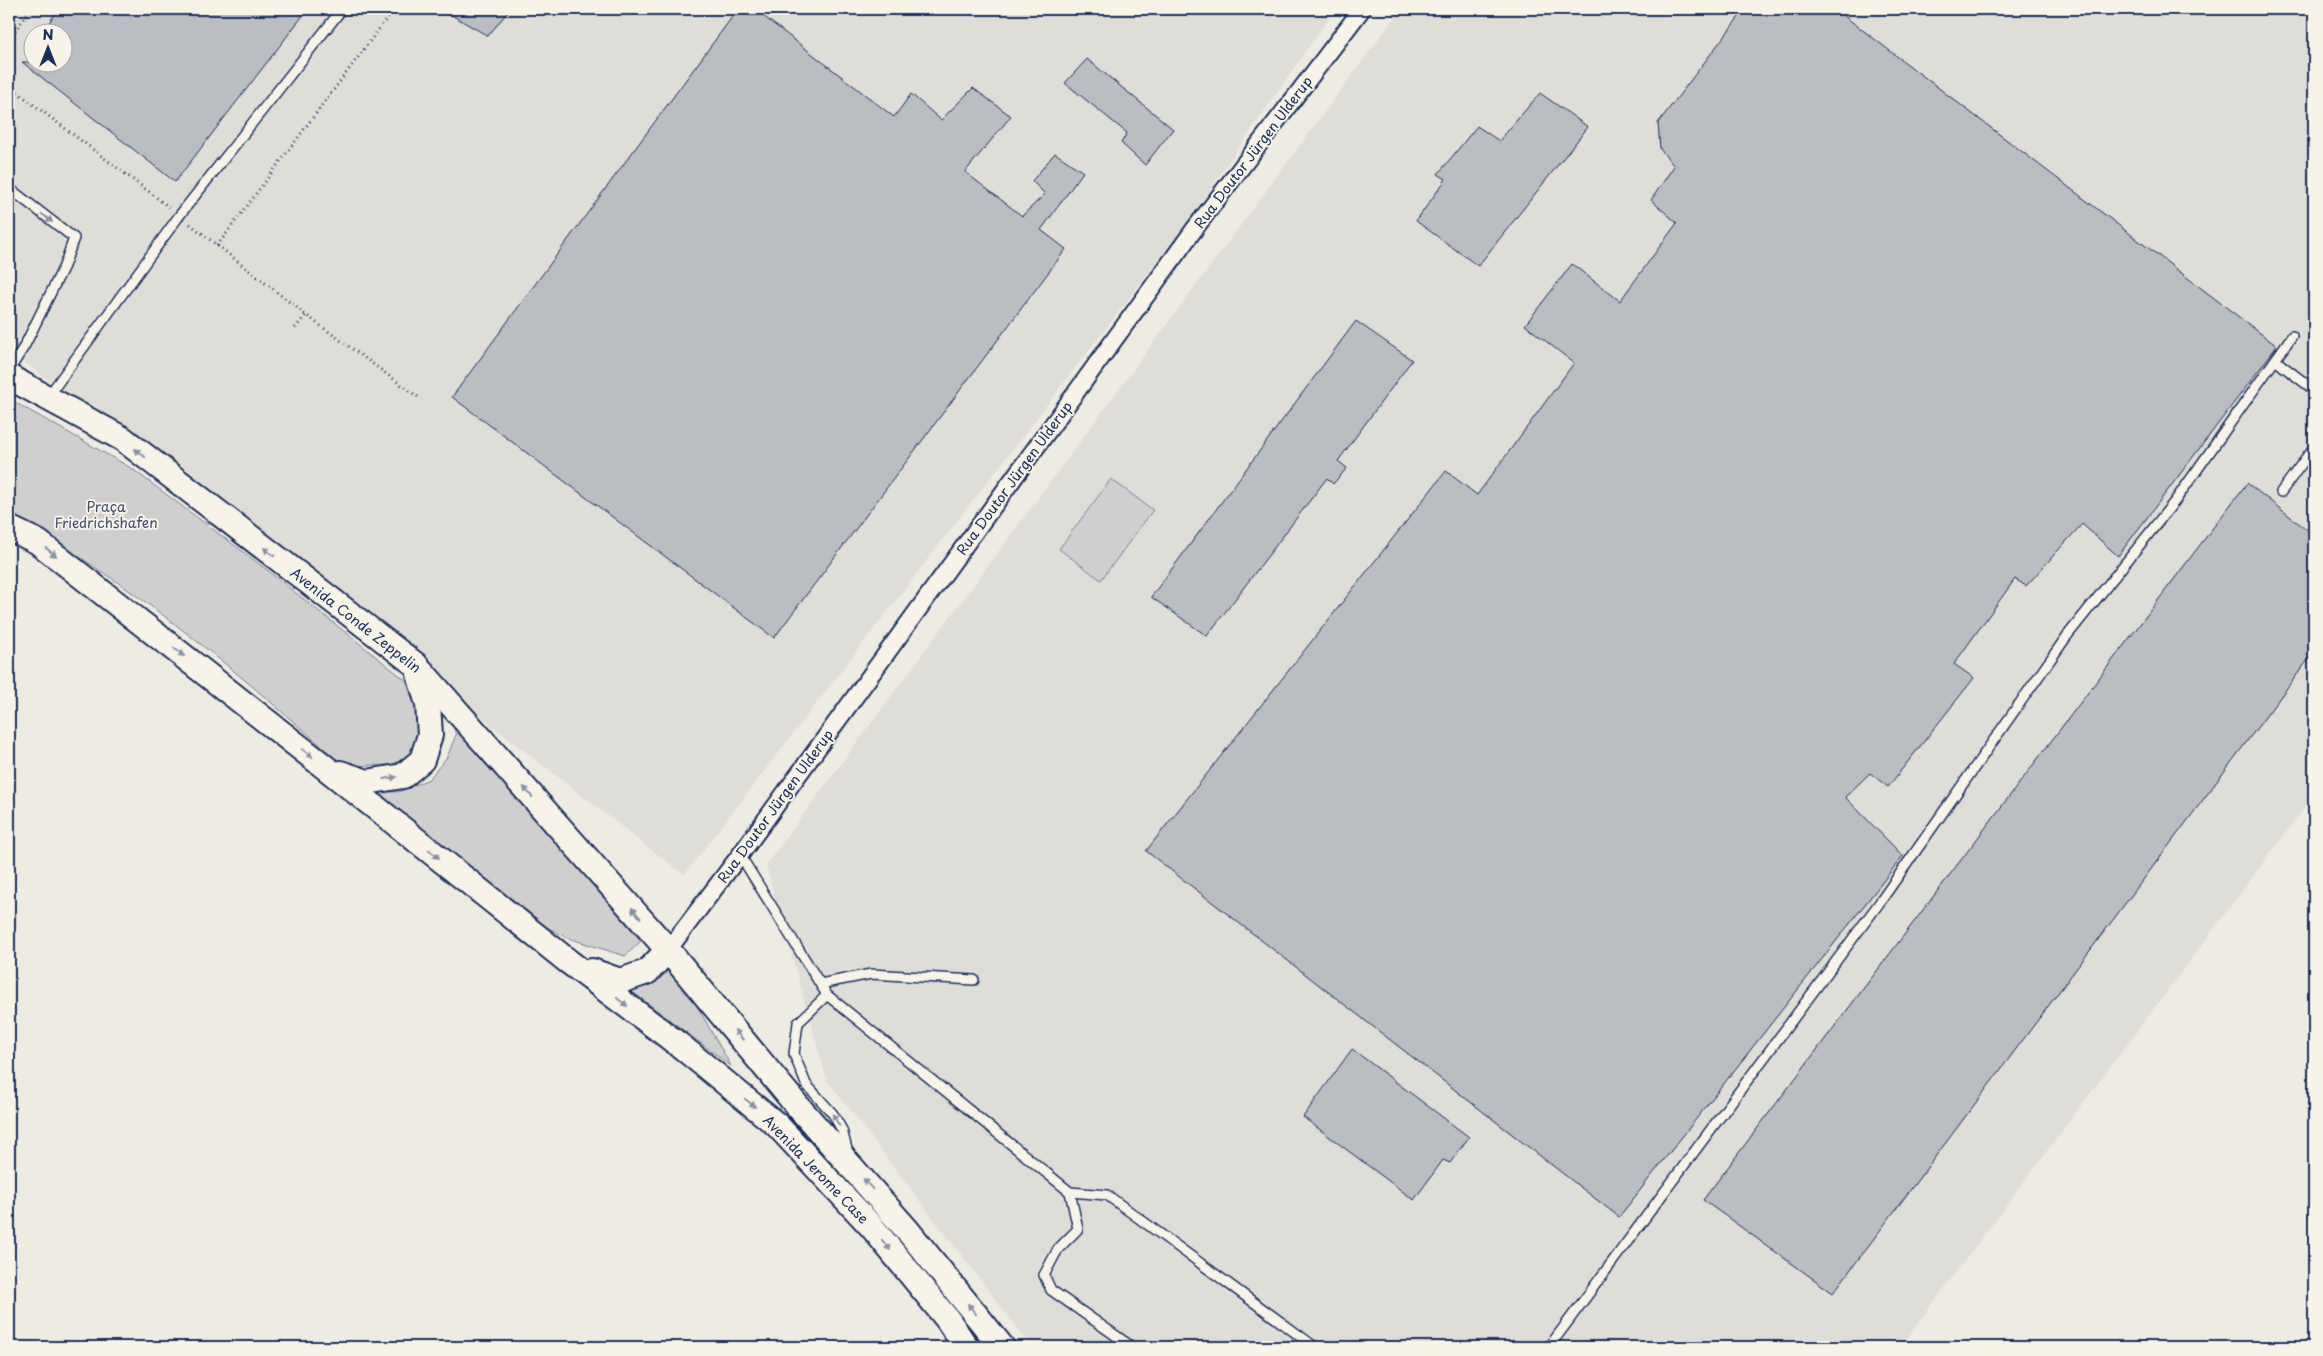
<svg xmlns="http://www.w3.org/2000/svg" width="2323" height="1356" font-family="'Playpen Sans',sans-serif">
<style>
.built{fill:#deddd8;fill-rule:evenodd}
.green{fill:#cfcfcf;stroke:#757f96}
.building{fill:#babdc2;stroke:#1b2f5e}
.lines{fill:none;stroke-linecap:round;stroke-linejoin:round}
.lane-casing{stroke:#1b2f5e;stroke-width:12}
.street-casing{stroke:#1b2f5e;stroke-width:20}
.secondary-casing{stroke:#1b2f5e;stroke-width:28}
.path{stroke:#1b2f5e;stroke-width:3;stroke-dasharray:1 4;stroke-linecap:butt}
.lane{stroke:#f7f3e8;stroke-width:9}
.street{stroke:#f7f3e8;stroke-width:16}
.secondary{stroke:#f7f3e8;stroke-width:24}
.oneway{fill:#8991a3}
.labels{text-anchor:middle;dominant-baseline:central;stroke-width:4;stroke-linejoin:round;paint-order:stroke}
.street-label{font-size:14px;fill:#1b2f5e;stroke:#f7f3e8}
.park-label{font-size:14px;fill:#3f4f75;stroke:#f7f3e8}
</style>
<rect width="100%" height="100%" fill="#eeebe2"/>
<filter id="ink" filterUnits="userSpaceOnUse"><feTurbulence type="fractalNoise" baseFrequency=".02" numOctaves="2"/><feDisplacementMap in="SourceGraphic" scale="10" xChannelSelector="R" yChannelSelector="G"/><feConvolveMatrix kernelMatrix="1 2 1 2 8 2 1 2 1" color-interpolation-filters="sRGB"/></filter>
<g filter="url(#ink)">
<!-- built -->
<path class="built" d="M9,9H1335L1181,231L684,875L9,350ZM32,32H62V62H32Z
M1401,9H2314V795L1900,1347H1032L827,1080L766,865Z"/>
<!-- green -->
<path class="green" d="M9,399L131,468L262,566L423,694L426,717L414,753L391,765L344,766C240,674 132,581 9,516Z
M1111,479L1153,510L1101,580L1059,549Z
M449,712L641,941L625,956L565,937L479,890L371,791L398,792L429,779L447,757L456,735Z
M676,969L731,1066L630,990Z"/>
<!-- building -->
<path class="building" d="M59,9H308L175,182L22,62H62V32H42Z
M441,9H510L488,36Z
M738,9H754L894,117L911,94L941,120L973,88L1011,116L965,172L1022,216L1045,194L1032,181L1055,153L1083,172L1041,230L1066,249L774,638L452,397Z
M1745,9H1835L2277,346L2118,556L2082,524L2026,586L2015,579L1954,664L1974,678L1888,787L1870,773L1845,797L1903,856L1619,1217L1146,851L1446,471L1477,495L1574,363L1525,325L1572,264L1620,301L1677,223L1651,200L1674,166L1660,149L1658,123Z
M1087,59L1173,129L1145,165L1121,143L1127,133L1065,83Z
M1540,93L1588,127L1478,266L1416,221L1446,179L1438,174L1477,126L1499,141Z
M1356,321L1412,360L1338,461L1347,468L1333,484L1327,478L1207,636L1151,597Z
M2247,483L2314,535V652L1833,1293L1703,1200Z
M1352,1049L1469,1137L1450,1163L1443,1160L1414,1200L1303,1117Z"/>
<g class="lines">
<!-- lane casing -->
<g class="lane-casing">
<path id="lane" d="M9,188L74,238L64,266L25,345L9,371
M2275,360L2314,390
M47,398L179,216L342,9
M2281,492L2314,447
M740,855L827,995L1070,1192L1107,1195L1315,1347
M820,984L871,974L974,980
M827,995L798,1023L794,1054L806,1084L833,1114L842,1130L848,1153
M1070,1192L1078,1229L1058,1249L1044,1275L1051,1290L1132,1347
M1549,1347L1880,902L2067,636L2175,501L2292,336"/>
</g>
<!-- street casing -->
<g class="street-casing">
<path id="street" d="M668,950L740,855L1196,227L1362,9"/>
</g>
<!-- secondary casing -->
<g class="secondary-casing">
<path id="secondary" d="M9,377L123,439L416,665L668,950L794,1102L908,1231L1002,1347
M9,528L38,542L326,768L569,962L682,1047L777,1125L872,1227L948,1320L966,1347
M340,773L367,782L403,776L422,760L430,735L428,704L419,674
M592,971L620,981L647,972L668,950"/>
</g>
<!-- path -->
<path class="path" d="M9,39L31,9
M9,86L169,207
M190,224L306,315L418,397
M217,246L394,9
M295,328L306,315"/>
<!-- lane -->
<use href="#lane" class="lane"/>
<!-- street -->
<use href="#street" class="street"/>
<!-- secondary -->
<use href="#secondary" class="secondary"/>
</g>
<!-- one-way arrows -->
<defs><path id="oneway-solid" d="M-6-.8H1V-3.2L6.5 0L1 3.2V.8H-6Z" transform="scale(1.25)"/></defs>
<g class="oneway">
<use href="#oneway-solid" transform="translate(47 218) rotate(38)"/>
<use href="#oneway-solid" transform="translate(140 453) rotate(-142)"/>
<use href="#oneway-solid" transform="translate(51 552) rotate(38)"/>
<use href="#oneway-solid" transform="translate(269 552) rotate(-142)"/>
<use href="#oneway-solid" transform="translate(179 652) rotate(38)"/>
<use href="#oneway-solid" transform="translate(307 753) rotate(38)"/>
<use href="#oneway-solid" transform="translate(390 778) rotate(-9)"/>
<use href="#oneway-solid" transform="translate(528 792) rotate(-131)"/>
<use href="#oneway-solid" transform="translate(434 854) rotate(39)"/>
<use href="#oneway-solid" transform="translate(636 913) rotate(-131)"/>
<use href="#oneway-solid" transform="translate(622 1002) rotate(37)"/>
<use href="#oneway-solid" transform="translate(739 1035) rotate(-130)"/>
<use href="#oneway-solid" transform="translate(750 1103) rotate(39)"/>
<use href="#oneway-solid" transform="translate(836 1120) rotate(-121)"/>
<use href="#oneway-solid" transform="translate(868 1184) rotate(-131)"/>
<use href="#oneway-solid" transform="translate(886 1245) rotate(51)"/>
<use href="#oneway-solid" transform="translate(972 1309) rotate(-129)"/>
</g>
</g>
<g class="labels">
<!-- street labels -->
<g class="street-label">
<text transform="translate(1253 152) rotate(-53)">Rua Doutor Jürgen Ulderup</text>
<text transform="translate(1014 478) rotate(-54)">Rua Doutor Jürgen Ulderup</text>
<text transform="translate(356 620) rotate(38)">Avenida Conde Zeppelin</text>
<text transform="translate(775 806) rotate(-54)">Rua Doutor Jürgen Ulderup</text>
<text transform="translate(816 1169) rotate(46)">Avenida Jerome Case</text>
</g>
<!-- park labels -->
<g class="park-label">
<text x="106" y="506">Praça<tspan x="106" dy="16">Friedrichshafen</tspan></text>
</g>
</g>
<!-- margin -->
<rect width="2323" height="1356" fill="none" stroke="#f7f3e8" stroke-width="30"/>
<rect x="15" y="15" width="2293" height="1326" fill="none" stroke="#1b2f5e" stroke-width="2" filter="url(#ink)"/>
<!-- north arrow -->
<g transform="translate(48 48)"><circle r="24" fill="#f7f3e8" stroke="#9fa5b1"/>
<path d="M0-4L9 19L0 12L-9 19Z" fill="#1b2f5e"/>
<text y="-8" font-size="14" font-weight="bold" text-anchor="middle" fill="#1b2f5e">N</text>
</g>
</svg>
